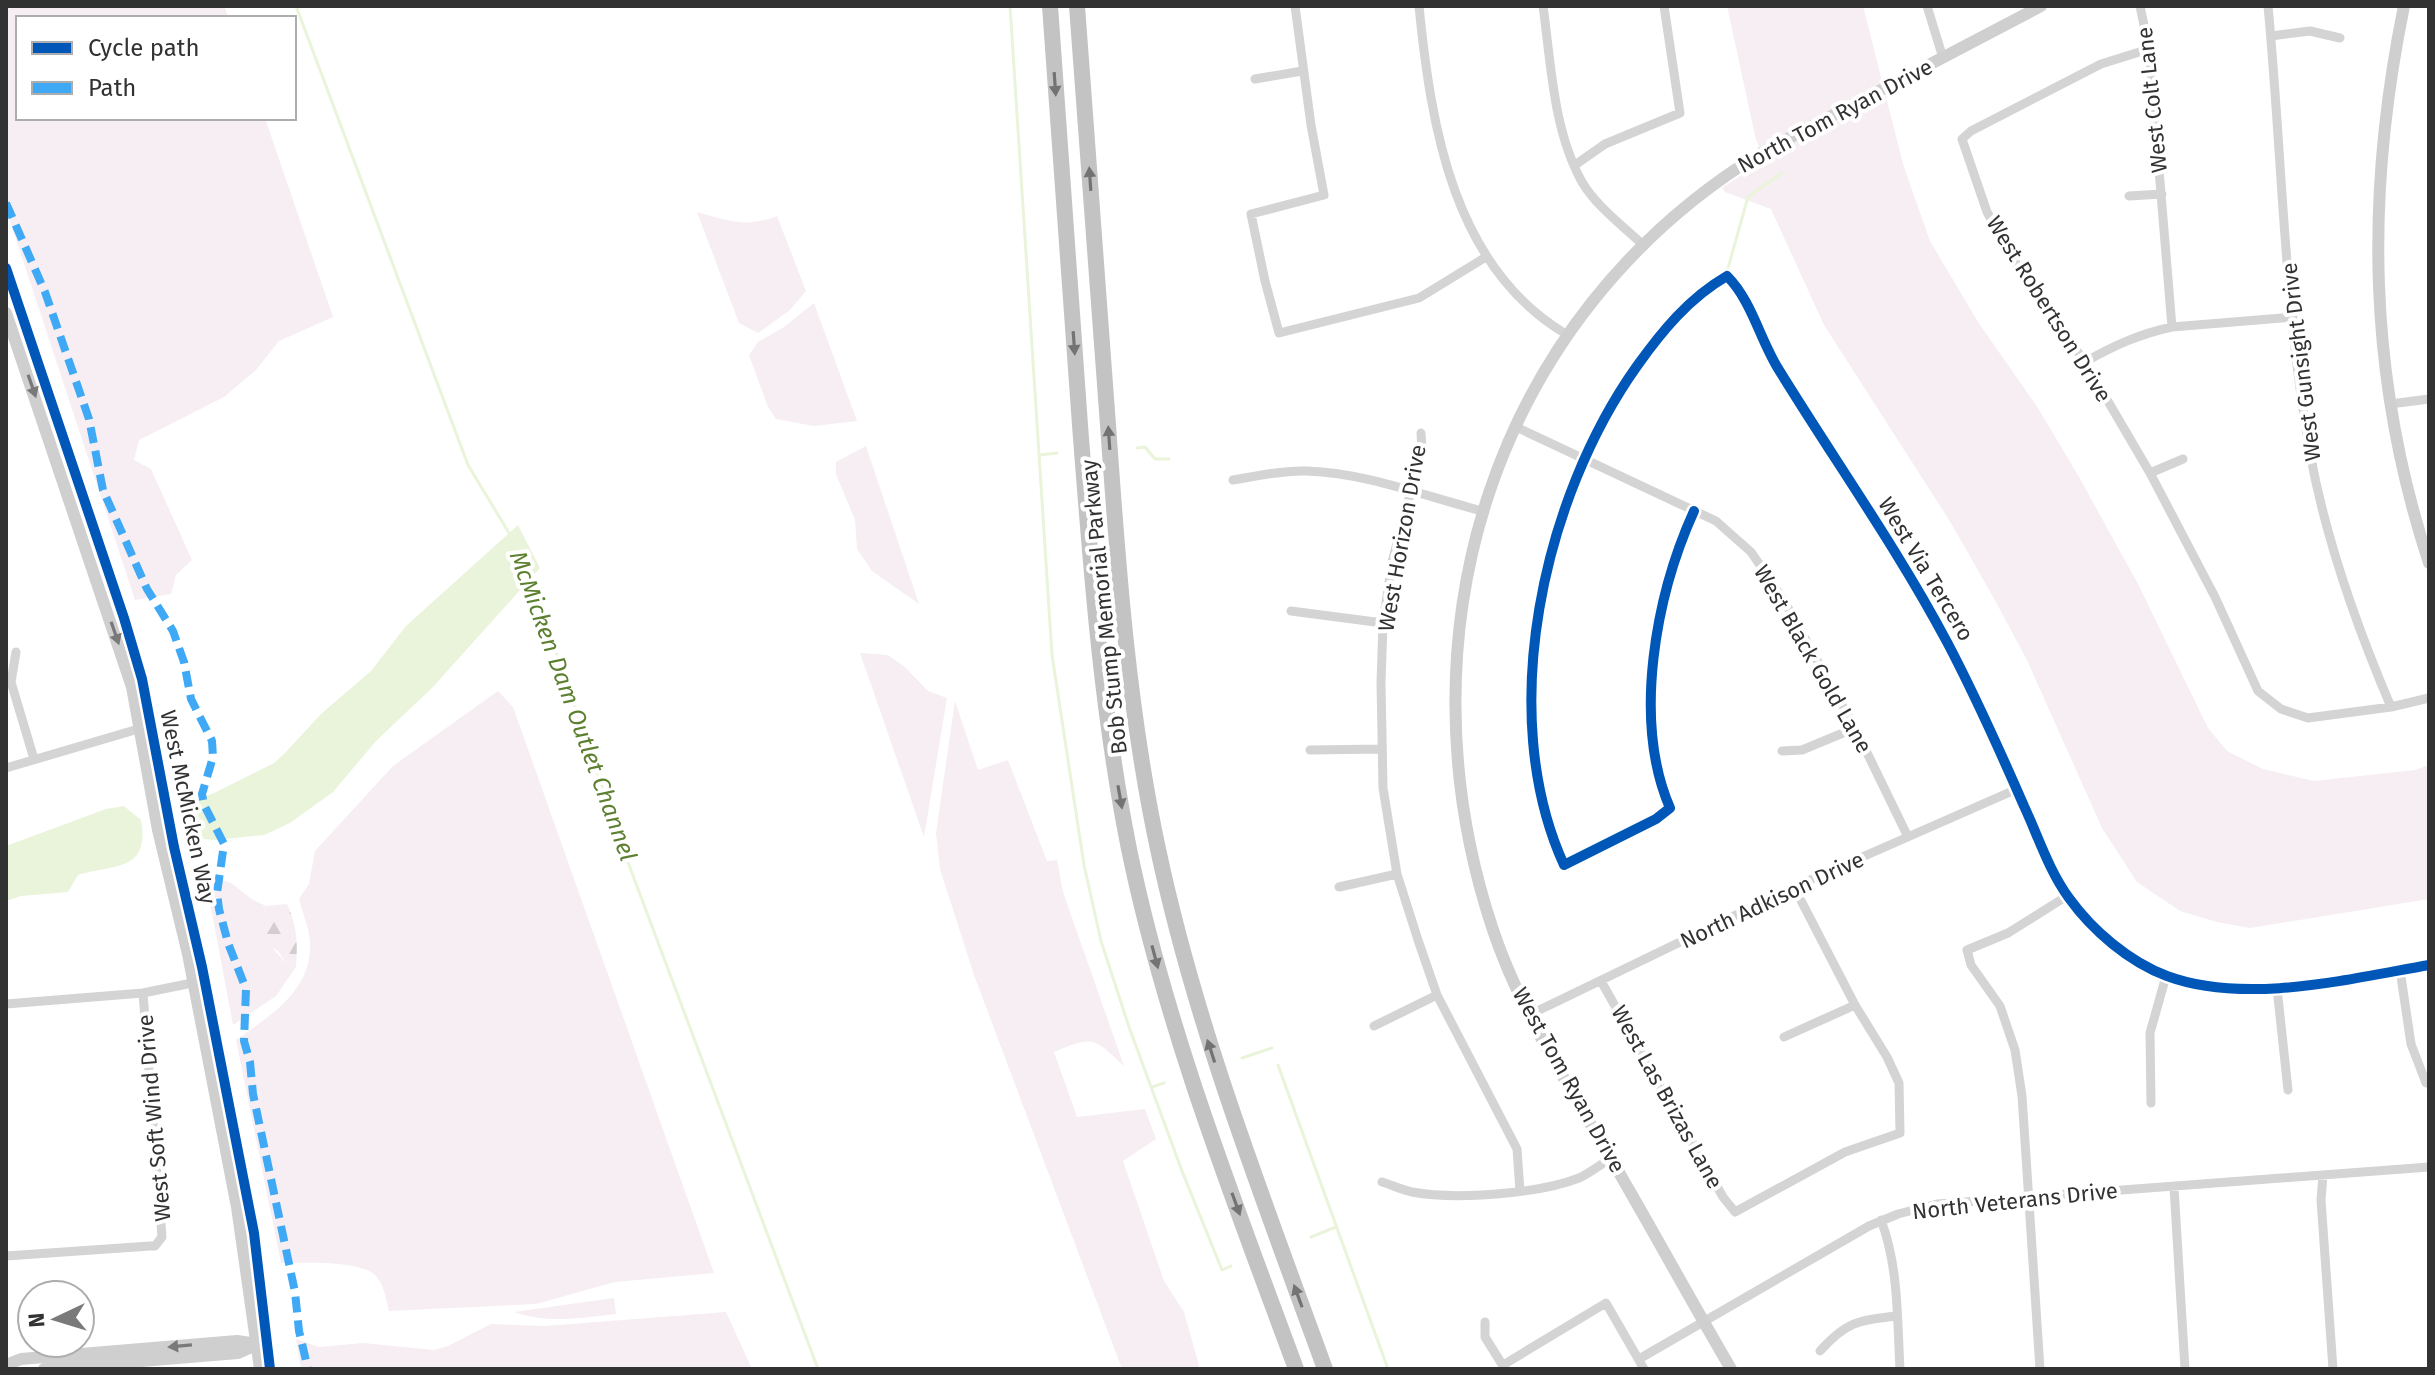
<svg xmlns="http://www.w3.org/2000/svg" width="2435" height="1375" font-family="'Fira Sans',sans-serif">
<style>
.green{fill:#f6eef2}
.forest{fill:url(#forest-firs)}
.water{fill:#e9f4db}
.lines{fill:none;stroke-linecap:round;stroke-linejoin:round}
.stream{stroke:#e9f4db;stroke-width:3}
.street{stroke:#d4d4d4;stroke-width:9}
.secondary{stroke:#cfcfcf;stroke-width:12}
.highway{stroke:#c3c3c3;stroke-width:16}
.quiet{stroke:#3fa9f5;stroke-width:8;stroke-dasharray:16 8;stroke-linecap:butt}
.cycleway-casing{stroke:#fff;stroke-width:15}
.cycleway{stroke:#0057b8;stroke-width:10}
.oneway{fill:#737373}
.oneway2{fill:#797979}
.labels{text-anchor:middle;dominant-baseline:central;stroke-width:8;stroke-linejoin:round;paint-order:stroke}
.street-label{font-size:22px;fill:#323232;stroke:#fff}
.water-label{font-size:24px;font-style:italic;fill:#5d8030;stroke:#fff}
</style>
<defs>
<pattern id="forest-firs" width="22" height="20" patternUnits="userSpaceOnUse" patternTransform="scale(2)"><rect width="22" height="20" fill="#f6eef2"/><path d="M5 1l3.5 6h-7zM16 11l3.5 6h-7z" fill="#d3cdd0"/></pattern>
</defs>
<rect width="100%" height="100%" fill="#fff"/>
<!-- green -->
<path class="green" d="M6,6H224L229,18H18V118H265L333,317L279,341L256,370L224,397L139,440L134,460L151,469L192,560L176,575L171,594L135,600L6,209Z
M1727,6H1863L1903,164L1930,241L1978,322L2038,408L2079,477L2138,584L2208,728L2227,751L2263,769L2314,781L2415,770L2429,765V899L2250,928L2217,922L2180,911L2137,882L2102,828L2026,658L1992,595L1951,523L1824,325L1771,209L1725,192L1722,188L1766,159L1756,140Z
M697,212C729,221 745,228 777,216L806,291L790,310L758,333L739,323Z
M814,303L857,421L814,426L776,419L768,407L749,355L758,342L784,327Z
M866,446L919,604L872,571L857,549L855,520L836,474V462Z
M860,653L888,655L906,668L928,691L947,698L924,837Z
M498,691L513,707L714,1273L615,1282L536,1304L389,1311C386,1299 384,1284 375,1275C359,1260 302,1263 281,1263L236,1040C271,1015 313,990 310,941C309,927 302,912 299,899L309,884L315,851L393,766Z
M955,701L978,770L1008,760L1047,861L1057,860L1063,892L1124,1066C1094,1038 1094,1035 1054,1052L1077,1117L1145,1109L1156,1139L1123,1161L1164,1281L1184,1312L1200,1369H1122L974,975L940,869L936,833Z
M205,875L231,883L253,900L266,906L259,933L286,963L296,967L276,996L233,1025Z
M614,1298L616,1314C580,1318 548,1324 514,1312Z
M726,1312L752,1369H301L296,1339L319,1347L363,1343L434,1350L448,1346L491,1324L545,1326Z"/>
<!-- forest -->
<path class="forest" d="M287,904C297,926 298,943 296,967L286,963L278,951L262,943L259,933L266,906Z"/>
<!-- water -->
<path class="water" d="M518,525L540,568L432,688L376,741L333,792L290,823L264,835L214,840L193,838L185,804L214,793L274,763L284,754L321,714L371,671L406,626Z
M124,806L141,820C150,872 115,864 78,875L68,892L21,896L6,901V846L106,809Z"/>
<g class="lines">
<!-- stream -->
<path class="stream" d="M296,6L468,465L509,533
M1010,6L1052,655L1084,865L1101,941L1129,1027L1182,1171L1222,1270L1231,1266
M1728,268L1748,197L1782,173
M1137,448L1145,447L1155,459H1169
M1040,455L1057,453
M530,576L626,857L818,1369
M1242,1058L1272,1048
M1278,1065L1388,1369
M1152,1087L1164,1083
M1311,1237L1336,1227"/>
<!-- street -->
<path class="street" d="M1295,6L1311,125L1324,195L1251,214L1265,281L1279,333L1419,298L1486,257
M1419,6C1431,126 1453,267 1566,334
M1543,6C1551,63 1553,130 1582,182C1596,206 1623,226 1643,245
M1927,6L1943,58
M2140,6L2149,49L2172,327
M2268,6C2282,153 2284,308 2310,453C2326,541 2356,625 2391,707
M2271,36L2310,31L2340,38
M2149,49L2101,64L1971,131L1962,139L1987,212L2018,267L2085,362L2150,473L2215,597L2258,691L2281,709L2308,718L2391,707L2429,698
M1255,79L1302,71
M1575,165L1605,144L1680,113L1664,6
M2129,196L2162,194
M2085,362C2113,346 2139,334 2172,327L2293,317
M2390,404L2429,399
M1514,426L1716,521L1751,552L1783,599L1855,728L1908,837
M1421,433L1422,450L1392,562L1383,623L1381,683L1383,788L1397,874L1418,940L1437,995L1517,1149L1520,1191
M2150,473L2183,459
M1233,480C1257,476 1283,470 1307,471C1367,473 1424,496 1482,511
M1694,511C1656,595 1632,720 1670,808L1656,819L1564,865C1495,714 1543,498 1637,366C1662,331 1689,298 1727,276C1752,301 1760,340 1779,370C1835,461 1897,548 1947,642C1975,695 2000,751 2024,806C2038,836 2049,871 2069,898C2092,930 2129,962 2167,976C2245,1005 2349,979 2429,965
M1291,611L1383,623
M16,652L11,682L34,759
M1310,750L1381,749
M1782,751L1802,750L1855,728
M6,768L145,727
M1339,887L1397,874
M2400,970L2411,1044L2426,1083
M1601,981L1723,1197L1735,1212L1845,1152L1900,1133L1899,1083L1887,1057L1855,1005L1794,887
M2277,988L2288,1090
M6,1004L143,993L197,982
M1529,1015L1794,887L2017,789
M1374,1026L1437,995
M1784,1037L1855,1005
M2151,1103L2150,1033L2166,976
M2323,1175L2321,1200L2333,1369
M1382,1182C1392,1185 1402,1190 1412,1192C1455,1200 1538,1194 1579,1178C1590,1173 1600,1165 1611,1158
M2174,1187L2185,1369
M1881,1220C1899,1268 1897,1319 1900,1369
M6,1256L150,1246H155L162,1237L143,993
M1485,1322V1337L1505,1369
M1820,1351C1846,1322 1858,1320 1897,1316
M1639,1359L1869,1226L1898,1214L1937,1204L2429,1167
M1503,1365L1606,1303L1644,1369
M2040,1369L2022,1096L2015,1050L2000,1006L1971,965L1967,950L2008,933L2067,896"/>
<!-- secondary -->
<path class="secondary" d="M2404,6C2365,197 2368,377 2429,563
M6,268L124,618L142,679L174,847L202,967L254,1233L270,1369
M6,313L132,687L158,830L188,954L237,1207L260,1369
M6,1365L21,1359L237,1341L257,1344
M44,1369L238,1353L258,1344
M1731,1369C1690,1299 1651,1227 1610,1157C1567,1083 1519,1009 1492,927C1395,633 1493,317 1761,153L2041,6"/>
<!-- highway -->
<path class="highway" d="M1050,6C1060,146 1070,285 1080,425C1091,568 1101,709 1129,849C1166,1028 1233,1198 1296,1369
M1077,6C1088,146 1098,286 1108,425C1118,568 1128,709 1158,849C1196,1028 1263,1198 1325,1369"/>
<!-- quiet -->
<path class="quiet" d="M6,203L45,292L89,419L103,490L147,589L173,631L184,662L191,699L212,741L213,757L202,794L204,805L224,844L217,893L219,909L228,943L246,989L244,1041L250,1062L253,1094L295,1292L299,1331L308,1369"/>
<!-- cycleway casing -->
<g class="cycleway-casing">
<path id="cycleway" d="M6,268L124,618L142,679L174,847L202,967L254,1233L270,1369
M1694,511C1656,595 1632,720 1670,808L1656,819L1564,865C1495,714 1543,498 1637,366C1662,331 1689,298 1727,276C1752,301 1760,340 1779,370C1835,461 1897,548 1947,642C1975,695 2000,751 2024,806C2038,836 2049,871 2069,898C2092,930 2129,962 2167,976C2245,1005 2349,979 2429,965"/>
</g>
<!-- cycleway -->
<use href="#cycleway" class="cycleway"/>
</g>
<!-- one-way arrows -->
<defs><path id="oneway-solid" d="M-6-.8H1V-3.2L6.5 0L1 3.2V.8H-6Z" transform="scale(2)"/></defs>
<g class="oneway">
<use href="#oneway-solid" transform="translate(1055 84) rotate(86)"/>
<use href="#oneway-solid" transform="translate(1090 179) rotate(-94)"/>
<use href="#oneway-solid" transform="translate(1074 343) rotate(86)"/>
<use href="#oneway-solid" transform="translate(1109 438) rotate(-94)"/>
<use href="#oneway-solid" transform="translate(1120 797) rotate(80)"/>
<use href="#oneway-solid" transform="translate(1155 957) rotate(75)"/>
<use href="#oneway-solid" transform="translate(1211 1051) rotate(-108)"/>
<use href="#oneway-solid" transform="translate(1236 1204) rotate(70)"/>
<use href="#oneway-solid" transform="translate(1298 1296) rotate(-110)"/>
</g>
<g class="oneway2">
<use href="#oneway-solid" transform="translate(32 386) rotate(71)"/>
<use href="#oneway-solid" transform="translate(115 633) rotate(71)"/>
<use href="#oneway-solid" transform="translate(180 1346) rotate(175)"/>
</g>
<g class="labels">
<!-- street labels -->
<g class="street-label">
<text transform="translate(2152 100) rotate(-96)">West Colt Lane</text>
<text transform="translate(1835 116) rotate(-28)">North Tom Ryan Drive</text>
<text transform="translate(2049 309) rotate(58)">West Robertson Drive</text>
<text transform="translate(2301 362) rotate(-97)">West Gunsight Drive</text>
<text transform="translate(1402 538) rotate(-80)">West Horizon Drive</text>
<text transform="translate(1926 569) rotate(59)">West Via Tercero</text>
<text transform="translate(1104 607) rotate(-96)">Bob Stump Memorial Parkway</text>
<text transform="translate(1813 659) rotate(60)">West Black Gold Lane</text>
<text transform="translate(188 807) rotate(78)">West McMicken Way</text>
<text transform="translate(1772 900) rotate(-25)">North Adkison Drive</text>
<text transform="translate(1569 1080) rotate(61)">West Tom Ryan Drive</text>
<text transform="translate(1667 1097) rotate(61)">West Las Brizas Lane</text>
<text transform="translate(154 1118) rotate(-95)">West Soft Wind Drive</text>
<text transform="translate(2015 1201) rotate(-6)">North Veterans Drive</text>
</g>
<!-- water labels -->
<g class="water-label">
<text transform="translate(573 706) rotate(70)">McMicken Dam Outlet Channel</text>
</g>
</g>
<!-- border -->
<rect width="2435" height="1375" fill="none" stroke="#323232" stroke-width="16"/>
<!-- legend -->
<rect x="16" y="16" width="280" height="104" fill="#ffffff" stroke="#adadad" stroke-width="2"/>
<rect x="32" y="42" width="40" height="12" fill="#0057b8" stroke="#adadad" stroke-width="2"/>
<text x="88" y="56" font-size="24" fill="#323232">Cycle path</text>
<rect x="32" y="82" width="40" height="12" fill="#3fa9f5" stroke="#adadad" stroke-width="2"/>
<text x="88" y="96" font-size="24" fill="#323232">Path</text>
<!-- north arrow -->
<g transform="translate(56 1319) rotate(266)"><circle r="38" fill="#ffffff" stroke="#adadad" stroke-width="2"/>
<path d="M0-6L14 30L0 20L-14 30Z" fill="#7a7a7a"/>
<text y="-12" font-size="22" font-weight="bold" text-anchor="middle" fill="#323232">N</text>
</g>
</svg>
